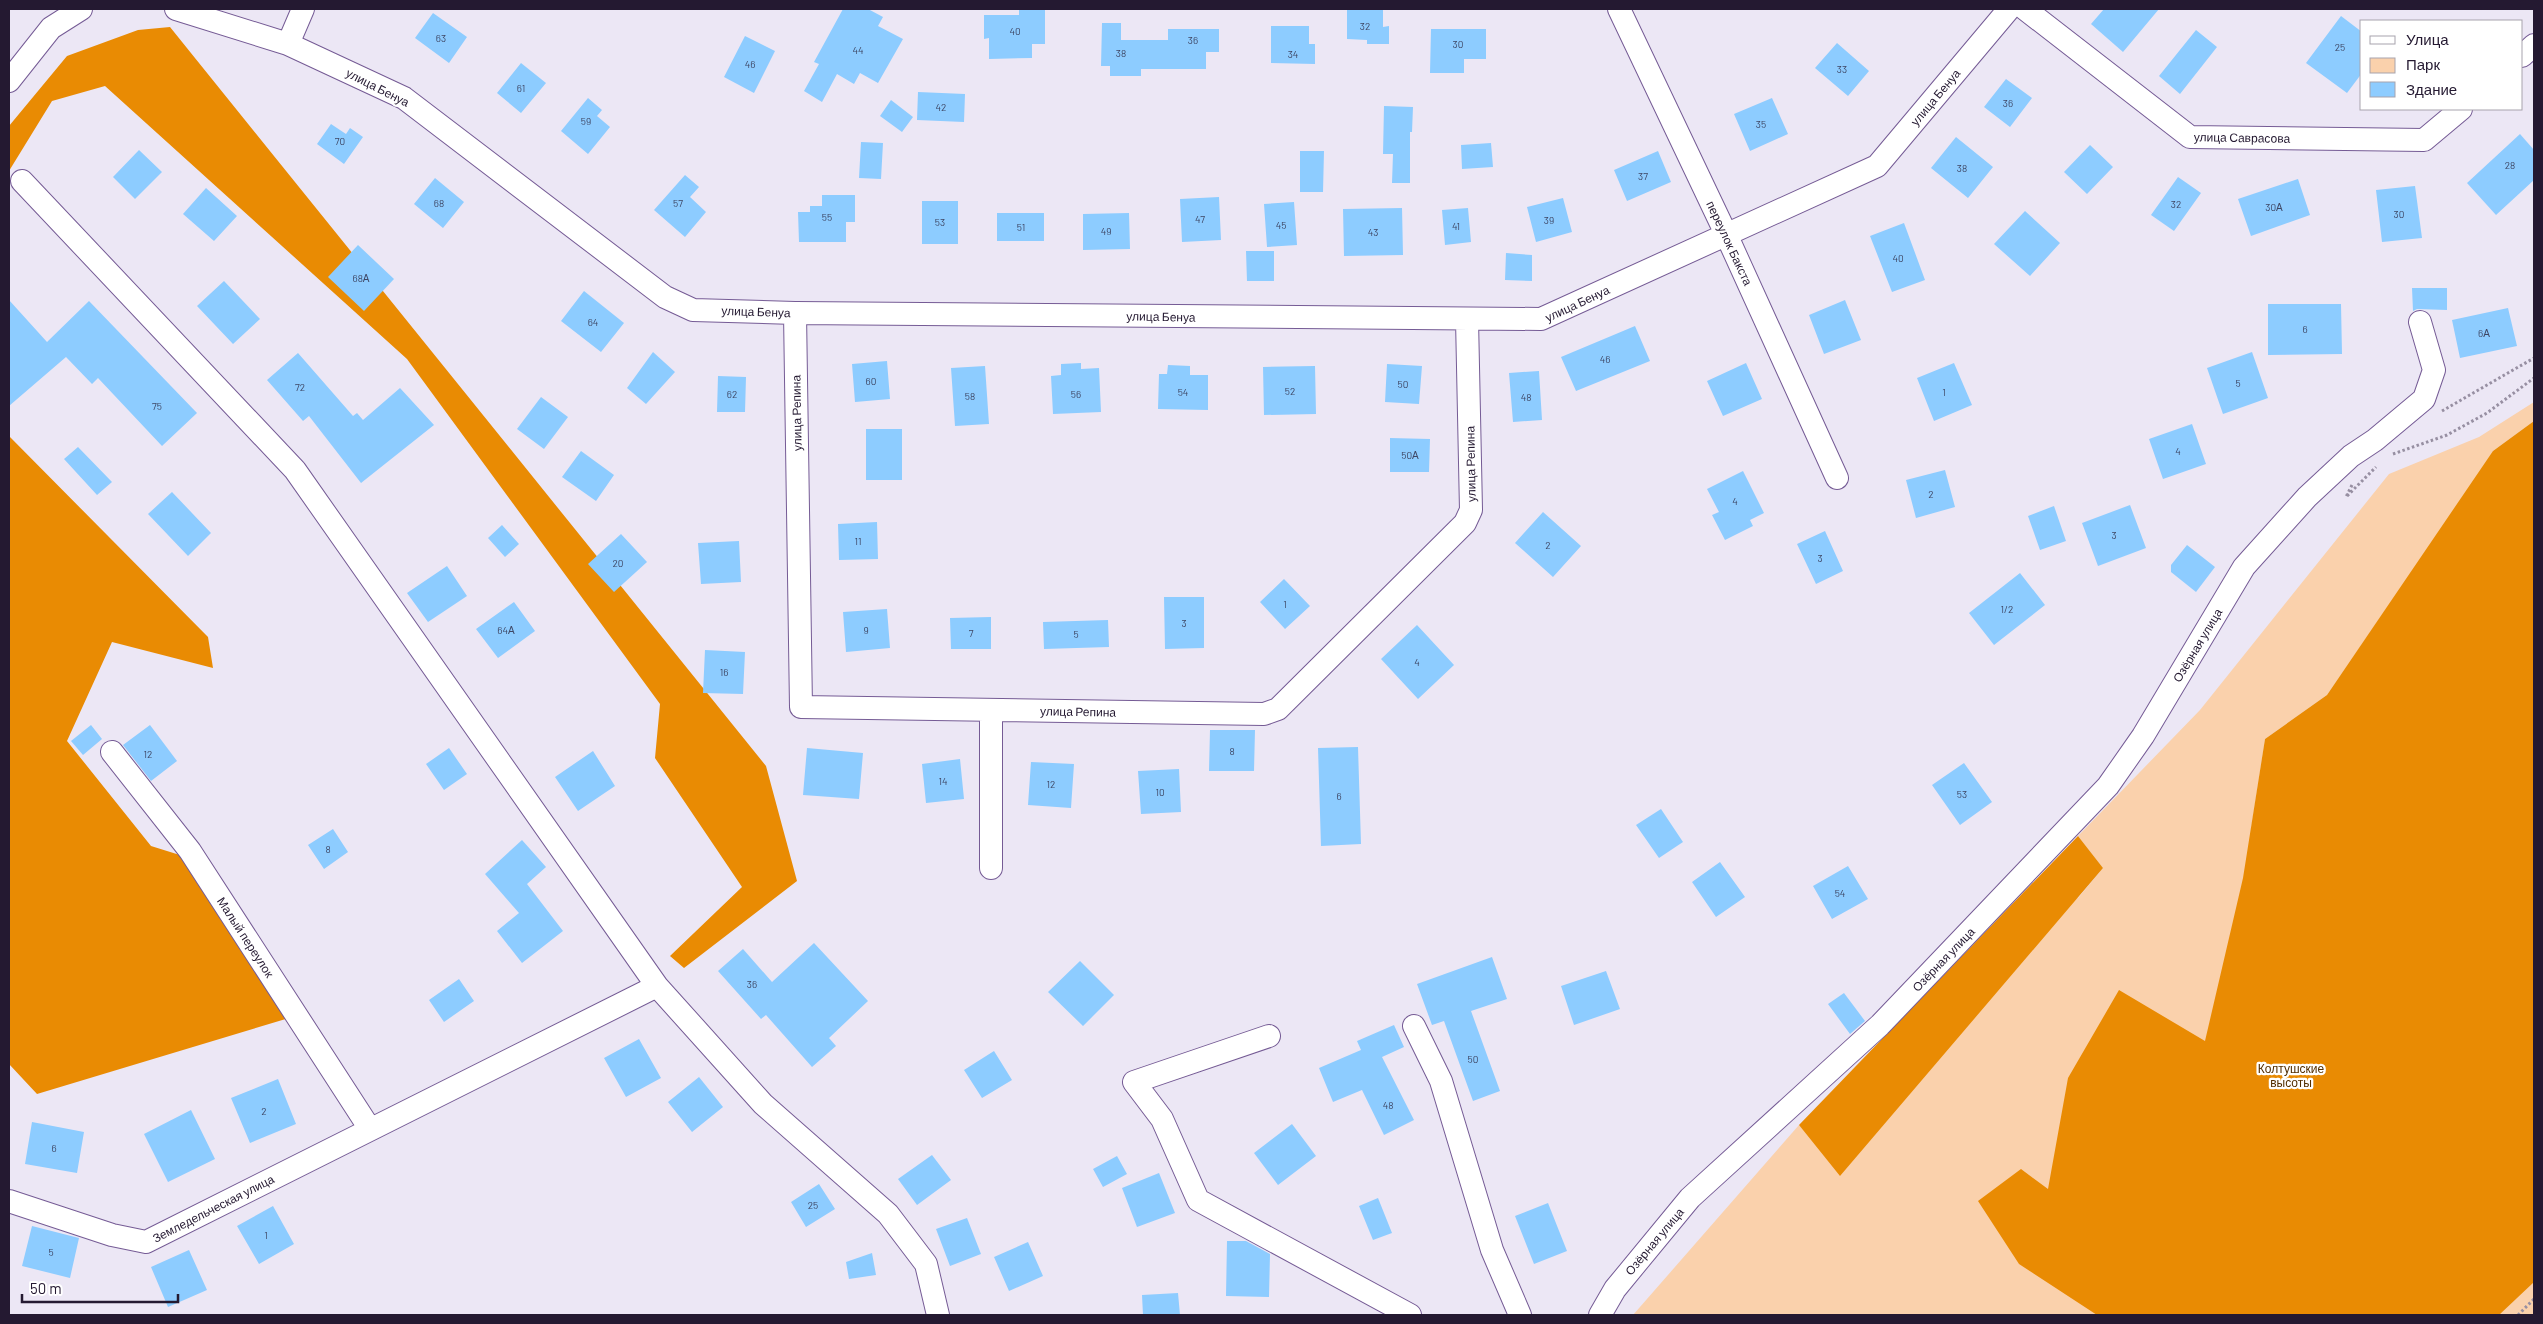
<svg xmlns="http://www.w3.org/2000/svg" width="2543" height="1324" font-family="Barlow,sans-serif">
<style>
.green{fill:#fad1ac;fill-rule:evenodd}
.forest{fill:#e98b03}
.building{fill:#8dccff}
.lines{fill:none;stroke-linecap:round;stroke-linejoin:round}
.minor-casing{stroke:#755b95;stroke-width:24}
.path{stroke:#978fa2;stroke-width:3;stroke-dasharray:2.5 2.5;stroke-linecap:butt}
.minor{stroke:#fff;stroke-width:22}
.labels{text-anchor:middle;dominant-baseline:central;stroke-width:4.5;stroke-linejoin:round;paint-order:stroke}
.number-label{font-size:10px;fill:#3e4664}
.street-label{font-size:12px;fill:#241931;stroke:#fff}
.park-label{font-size:12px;fill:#532e00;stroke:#fff}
</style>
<rect width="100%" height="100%" fill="#ece7f5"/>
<!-- green -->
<path class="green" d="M2534,402V421L2493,451L2534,438V1315H1633L1799,1125L1803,1129L2033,906L2078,898L2103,868L2078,836L2200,710L2389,474L2479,437ZM2395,596L2251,829L2265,739L2327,695Z"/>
<!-- forest -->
<path class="forest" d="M170,27L766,766L797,881L684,968L670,956L742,887L655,758L660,704L407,359L105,86L52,101L9,171V126L67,56L138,30Z
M2534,421V1282L2499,1315H2097L2019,1264L1978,1201L2021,1169L2048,1189L2068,1078L2119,990L2205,1041L2243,878L2265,739L2327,695L2493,451Z
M9,436L208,637L213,668L112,642L67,741L151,846L183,856L289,1018L37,1094L9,1064Z
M2078,836L2103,868L1840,1176L1799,1125Z"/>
<!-- building -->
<path class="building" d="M843,9H868L883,17L878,26L903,39L878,83L860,73L854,84L837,74L822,102L804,91L819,64L814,62Z
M1045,9V44H1032V58L989,59V38L984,39V15H1019V10Z
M1347,9H1383V27L1389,26V44H1367V40L1347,39Z
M2104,9H2159L2123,52L2091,24Z
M433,13L467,37L449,63L415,38Z
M2341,16L2362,32V73L2347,93L2306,63Z
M1102,23H1121V40H1168V29H1219V52H1206V69H1141V76H1110V66H1101Z
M1271,26H1309V44H1315V64L1271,63Z
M1431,29H1486V59H1464V73H1430Z
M2196,30L2217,47L2180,94L2159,76Z
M745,36L775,51L754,93L724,77Z
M1837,43L1869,71L1848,96L1815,68Z
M521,63L546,83L521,113L497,93Z
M2006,79L2032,98L2010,127L1984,107Z
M918,92L965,94L964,122L917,120Z
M588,98L602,110L597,116L610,127L588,154L561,131Z
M1772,98L1788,134L1750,151L1734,114Z
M891,100L913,117L902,132L880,116Z
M1384,106L1413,107L1412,132H1410V183H1392L1393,154H1383Z
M331,124L346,134L350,128L363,137L344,164L317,144Z
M2520,134L2534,150V180L2496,215L2467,183Z
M1956,137L1993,167L1968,198L1931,168Z
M861,142L883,143L881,179L859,178Z
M1491,143L1493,167L1462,169L1461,145Z
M2090,145L2113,167L2087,194L2064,172Z
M139,150L162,172L135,199L113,177Z
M1300,151H1324L1323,192H1300Z
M1658,151L1671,182L1627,201L1614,170Z
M685,175L699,187L690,197L706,212L685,237L654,210Z
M2178,177L2201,193L2174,231L2151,215Z
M435,178L464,202L443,228L414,204Z
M2298,179L2310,215L2251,236L2238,199Z
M2415,186L2422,238L2382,242L2376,190Z
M206,188L237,216L214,241L183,214Z
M822,195H855V222H846V242H799L798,212H810V206H822Z
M1219,197L1221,240L1182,242L1180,199Z
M1563,198L1572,232L1536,242L1527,207Z
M922,201H958V244H922Z
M1294,202L1297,245L1267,247L1264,204Z
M1402,208L1403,255L1344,256L1343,209Z
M1468,208L1471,242L1445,245L1442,210Z
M2025,211L2060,243L2030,276L1994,244Z
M997,213H1044V241H997Z
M1129,213L1130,249L1083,250V214Z
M1904,223L1925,280L1892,292L1870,236Z
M358,245L394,279L364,311L328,277Z
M1246,251H1274V281H1247Z
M1506,253L1532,255V281L1505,280Z
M224,281L260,319L233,344L197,306Z
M2412,288H2447V310L2417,309L2413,311Z
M584,291L624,323L601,352L561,321Z
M9,300L47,342L89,301L197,413L162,446L98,378L92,384L66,357L9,406Z
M1845,300L1861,340L1824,354L1809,315Z
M2268,304H2341L2342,354L2268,355Z
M2508,308L2517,346L2460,358L2452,320Z
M1635,326L1650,361L1576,391L1561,357Z
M653,352L675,372L646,404L627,388Z
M2252,352L2268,398L2223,414L2207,368Z
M298,353L353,416L357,413L363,420L400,388L434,425L361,483L309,416L303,421L267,380Z
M887,361L890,399L855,402L852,364Z
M1081,363V369L1099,368L1101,412L1053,414L1051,376L1061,375V364Z
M1746,363L1762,399L1723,416L1707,381Z
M1954,363L1972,405L1934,421L1917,378Z
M1387,364L1422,366L1419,404L1385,402Z
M1168,365L1190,366V375H1208V410L1158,409L1159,374H1167Z
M985,366L989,424L955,426L951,368Z
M1315,366L1316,414L1264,415L1263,367Z
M1539,371L1542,420L1513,422L1509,373Z
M718,376L746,377L745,412H717Z
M541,397L568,417L544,449L517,429Z
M2192,424L2206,464L2163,479L2149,439Z
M866,429H902V480H866Z
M1390,438L1430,439L1429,472H1390Z
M78,447L112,482L97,495L64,459Z
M581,451L614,475L596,501L562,477Z
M1945,470L1955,507L1916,518L1906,480Z
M1743,471L1764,513L1750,520L1753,526L1725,540L1712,515L1719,512L1707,489Z
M172,492L211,533L188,556L148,514Z
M2130,505L2146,548L2098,566L2082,523Z
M2054,506L2066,541L2040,550L2028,516Z
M1543,512L1581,546L1553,577L1515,543Z
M877,522L878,559L839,560L838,524Z
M502,525L519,544L505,557L488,538Z
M1825,531L1843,571L1816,584L1797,544Z
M621,534L647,562L614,592L588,564Z
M739,541L741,582L701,584L698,543Z
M2187,545L2215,567L2196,592L2171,572V565Z
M447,566L467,596L428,622L407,593Z
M2020,573L2045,605L1994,645L1969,613Z
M1284,579L1310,606L1285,629L1260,602Z
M1164,597H1204V648L1165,649Z
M514,602L535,631L498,658L476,629Z
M887,609L890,648L846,652L843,612Z
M991,617V649H951L950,618Z
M1108,620L1109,647L1044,649L1043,622Z
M1417,625L1454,665L1418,699L1381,659Z
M705,650L745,652L743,694L703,693Z
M91,725L102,739L83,755L71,741Z
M150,725L177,761L151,781L123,745Z
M1210,730H1255L1254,771H1209Z
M1358,747L1361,844L1321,846L1318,748Z
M449,748L467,774L444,790L426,764Z
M807,748L863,753L859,799L803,795Z
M593,751L615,786L578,811L555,777Z
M960,759L964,799L926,803L922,764Z
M1031,762L1074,764L1071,808L1028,805Z
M1964,763L1992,802L1960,825L1932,785Z
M1179,769L1181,812L1141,814L1138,771Z
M1661,809L1683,842L1659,858L1636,825Z
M333,829L348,852L324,869L308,845Z
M522,840L546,867L527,884L563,931L522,963L497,931L519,913L485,874Z
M1720,862L1745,897L1716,917L1692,882Z
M1848,866L1868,899L1832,919L1813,886Z
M814,943L868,1001L829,1038L836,1046L812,1067L766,1015L761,1019L718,971L743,949L772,982Z
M1492,957L1507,999L1471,1011L1500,1091L1473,1101L1444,1021L1432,1025L1417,984Z
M1080,961L1114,995L1083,1026L1048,992Z
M1606,971L1620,1009L1574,1025L1561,986Z
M459,979L474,1001L444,1022L429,1000Z
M1844,993L1865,1021L1850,1034L1828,1004Z
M1394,1025L1404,1047L1382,1057L1414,1120L1384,1135L1362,1090L1333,1102L1319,1068L1361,1050L1357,1041Z
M639,1039L661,1078L626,1097L604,1058Z
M994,1051L1012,1080L982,1098L964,1070Z
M699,1077L723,1107L692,1132L668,1102Z
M278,1079L296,1124L250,1143L231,1098Z
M191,1110L215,1159L168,1182L144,1134Z
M32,1122L84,1132L77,1173L25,1164Z
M1292,1124L1316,1156L1278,1185L1254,1153Z
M932,1155L951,1180L917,1205L898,1179Z
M1117,1156L1127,1174L1103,1187L1093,1169Z
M1159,1173L1175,1213L1137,1227L1122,1188Z
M819,1184L835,1209L806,1227L791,1202Z
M1378,1198L1392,1233L1373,1240L1359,1206Z
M1548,1203L1567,1251L1534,1264L1515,1216Z
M273,1206L294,1244L259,1264L237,1226Z
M967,1218L981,1254L950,1266L936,1229Z
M32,1226L79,1238L70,1278L22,1266Z
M1227,1241H1246L1270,1254L1269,1297L1226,1296Z
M1028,1242L1043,1276L1009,1291L994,1257Z
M189,1250L207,1290L168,1307L151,1267Z
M872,1253L876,1275L849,1279L846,1262Z
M1178,1293L1180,1315H1143L1142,1295Z"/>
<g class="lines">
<!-- minor casing -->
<g class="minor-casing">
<path id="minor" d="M176,9L288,44L404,98L665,297L693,310L795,313L1541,319L1877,166L2009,9
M1619,9L1726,234L1837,478
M2025,9L2190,137L2424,140L2461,109
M288,44L303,9
M2522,56L2534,45
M9,81L51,28L81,9
M22,181L295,470L657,986L763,1104L888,1214L926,1264L938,1315
M795,313L801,707L1264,714L1278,709L1465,523L1471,510L1467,319
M112,752L190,851L370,1129
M991,868V710
M1414,1026L1441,1081L1492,1250L1520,1315
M1269,1036L1134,1082L1162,1119L1198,1200L1410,1315
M9,1201L112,1235L146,1242L657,986
M1600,1315L1615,1289L1690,1198L1880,1025L2108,786L2143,736L2244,567L2307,497L2351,456L2375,440L2424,399L2434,370L2420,322"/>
</g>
<!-- path -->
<path class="path" d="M2442,411L2534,358
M2393,454L2447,435L2487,413L2534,378
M2352,485L2346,497L2376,467
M2518,1315L2534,1299"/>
<!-- minor -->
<use href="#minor" class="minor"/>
</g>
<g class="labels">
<!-- number labels -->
<g class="number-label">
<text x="1365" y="26">32</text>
<text x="1015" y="31">40</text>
<text x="441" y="38">63</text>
<text x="1193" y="40">36</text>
<text x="1458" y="44">30</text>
<text x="2340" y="47">25</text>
<text x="858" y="50">44</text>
<text x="1121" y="53">38</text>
<text x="1293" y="54">34</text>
<text x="750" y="64">46</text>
<text x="1842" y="69">33</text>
<text x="521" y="88">61</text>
<text x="2008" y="103">36</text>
<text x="941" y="107">42</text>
<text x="586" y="121">59</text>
<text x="1761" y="124">35</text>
<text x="340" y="141">70</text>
<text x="2510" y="165">28</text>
<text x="1962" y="168">38</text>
<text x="1643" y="176">37</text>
<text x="439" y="203">68</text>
<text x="678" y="203">57</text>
<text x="2176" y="204">32</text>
<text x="2274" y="207">30А</text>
<text x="2399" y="214">30</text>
<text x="827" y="217">55</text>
<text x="1200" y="219">47</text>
<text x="1549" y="220">39</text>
<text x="940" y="222">53</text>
<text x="1281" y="225">45</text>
<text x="1456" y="226">41</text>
<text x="1021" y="227">51</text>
<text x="1106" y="231">49</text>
<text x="1373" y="232">43</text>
<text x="1898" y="258">40</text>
<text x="361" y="278">68А</text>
<text x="593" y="322">64</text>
<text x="2305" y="329">6</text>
<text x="2484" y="333">6А</text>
<text x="1605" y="359">46</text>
<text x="871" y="381">60</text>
<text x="2238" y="383">5</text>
<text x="1403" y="384">50</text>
<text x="300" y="387">72</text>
<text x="1290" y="391">52</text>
<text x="1183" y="392">54</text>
<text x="1944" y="392">1</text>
<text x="732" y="394">62</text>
<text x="1076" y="394">56</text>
<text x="970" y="396">58</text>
<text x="1526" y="397">48</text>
<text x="157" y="406">75</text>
<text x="2178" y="451">4</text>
<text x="1410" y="455">50А</text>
<text x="1931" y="494">2</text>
<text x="1735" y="501">4</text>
<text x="2114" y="535">3</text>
<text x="858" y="541">11</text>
<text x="1548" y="545">2</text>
<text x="1820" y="558">3</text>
<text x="618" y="563">20</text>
<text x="1285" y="604">1</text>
<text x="2007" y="609">1/2</text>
<text x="1184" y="623">3</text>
<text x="506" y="630">64А</text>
<text x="866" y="630">9</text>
<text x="971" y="633">7</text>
<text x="1076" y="634">5</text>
<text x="1417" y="662">4</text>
<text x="724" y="672">16</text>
<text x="1232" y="751">8</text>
<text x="148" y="754">12</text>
<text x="943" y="781">14</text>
<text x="1051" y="784">12</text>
<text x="1160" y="792">10</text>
<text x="1962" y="794">53</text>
<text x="1339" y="796">6</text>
<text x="328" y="849">8</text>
<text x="1840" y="893">54</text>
<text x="752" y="984">36</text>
<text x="1473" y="1059">50</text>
<text x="1388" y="1105">48</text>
<text x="264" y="1111">2</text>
<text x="54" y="1148">6</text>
<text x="813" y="1205">25</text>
<text x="266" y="1235">1</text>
<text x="51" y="1252">5</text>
</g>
<!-- street labels -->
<g class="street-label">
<text transform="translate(378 87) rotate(27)">улица Бенуа</text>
<text transform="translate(1935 97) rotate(-50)">улица Бенуа</text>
<text transform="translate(2242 137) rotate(1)">улица Саврасова</text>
<text transform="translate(1730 243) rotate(65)">переулок Бакста</text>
<text transform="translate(1577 303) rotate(-25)">улица Бенуа</text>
<text transform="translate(756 311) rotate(2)">улица Бенуа</text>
<text transform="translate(1161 316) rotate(1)">улица Бенуа</text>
<text transform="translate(796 413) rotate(-91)">улица Репина</text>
<text transform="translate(1470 464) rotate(-91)">улица Репина</text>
<text transform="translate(2197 645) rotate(-59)">Озёрная улица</text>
<text transform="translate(1078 711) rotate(1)">улица Репина</text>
<text transform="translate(246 937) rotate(57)">Малый переулок</text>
<text transform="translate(1943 959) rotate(-46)">Озёрная улица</text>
<text transform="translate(213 1208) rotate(-27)">Земледельческая улица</text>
<text transform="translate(1654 1241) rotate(-50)">Озёрная улица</text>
</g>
<!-- park labels -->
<g class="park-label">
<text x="2291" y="1068">Колтушские<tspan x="2291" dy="14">высоты</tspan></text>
</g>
</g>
<!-- border -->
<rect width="2543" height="1324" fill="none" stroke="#241931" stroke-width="20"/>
<!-- legend -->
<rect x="2360" y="20" width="162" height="90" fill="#ffffff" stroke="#a7a3ad"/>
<rect x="2370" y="36" width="25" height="8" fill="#ffffff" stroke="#a7a3ad"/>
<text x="2406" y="45" font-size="15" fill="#241931">Улица</text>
<rect x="2370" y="58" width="25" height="15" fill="#fad1ac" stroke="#a7a3ad"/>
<text x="2406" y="70" font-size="15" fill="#241931">Парк</text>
<rect x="2370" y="82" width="25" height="15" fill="#8dccff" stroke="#a7a3ad"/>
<text x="2406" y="95" font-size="15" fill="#241931">Здание</text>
<!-- scale -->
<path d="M22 1294v8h156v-8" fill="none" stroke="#241931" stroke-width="2.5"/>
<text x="30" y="1294" font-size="15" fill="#241931" stroke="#ffffff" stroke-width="4" paint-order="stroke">50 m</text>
</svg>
